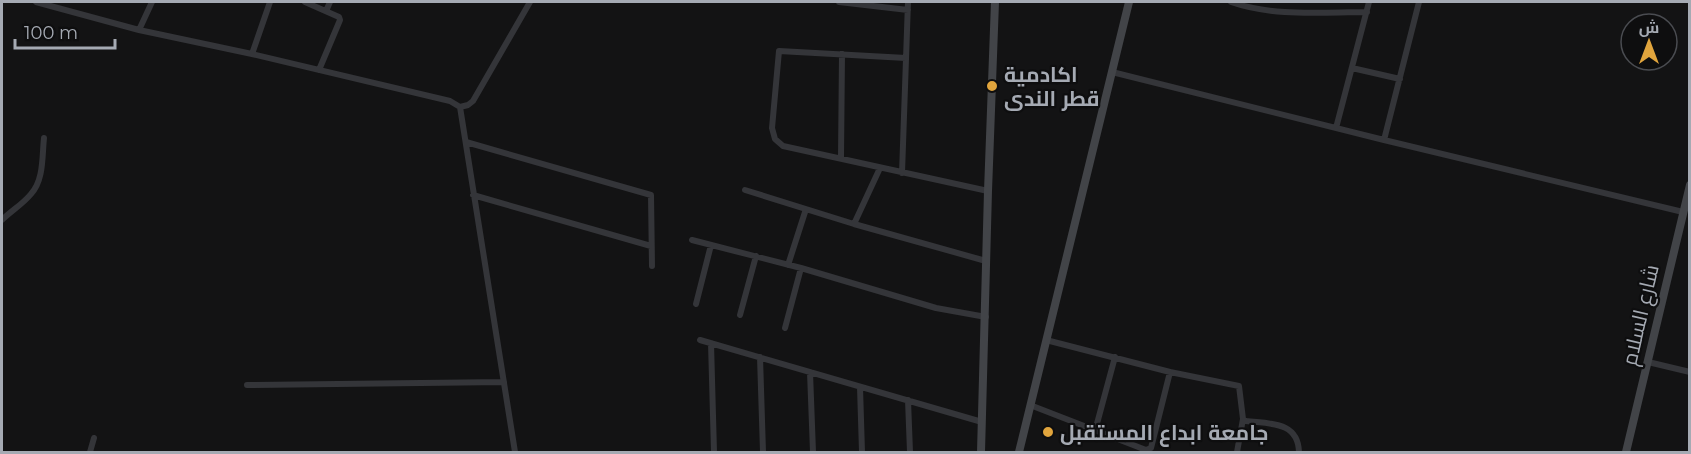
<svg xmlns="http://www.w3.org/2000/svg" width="1691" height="454" font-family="Montserrat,Cairo,sans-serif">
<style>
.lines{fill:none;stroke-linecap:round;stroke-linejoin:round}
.street{stroke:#343539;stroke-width:6}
.secondary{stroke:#424448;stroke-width:8}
.poi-dot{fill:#e1a53d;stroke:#0e0e0f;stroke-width:2}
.labels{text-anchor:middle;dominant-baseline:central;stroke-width:4.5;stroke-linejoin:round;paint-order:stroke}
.poi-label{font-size:21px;font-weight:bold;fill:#a5aab3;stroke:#0e0e0f;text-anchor:start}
.street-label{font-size:21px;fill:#a5aab3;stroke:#0e0e0f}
</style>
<rect width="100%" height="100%" fill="#131314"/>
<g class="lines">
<!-- street -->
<path class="street" d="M36,2L139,30L252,54L450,101L460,107L515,452
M305,2L339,17L340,20L319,70
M839,2L908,10
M1231,2C1274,17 1322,12 1367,12
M326,11L330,2
M139,30L152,2
M252,54L270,2
M906,58L779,51L772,128L775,139L783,146L988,191
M1352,68L1400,79
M1112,72L1384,140L1419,2
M460,107L468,105L473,101L530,2
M1336,128L1369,2
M1384,140L1683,212
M466,142L651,195L652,266
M841,157L842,54
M902,173L908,2
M745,190L854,224L986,261
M473,195L651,246
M2,220C11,211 23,204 31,194C44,180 42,156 44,138
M854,224L880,168
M692,240L801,268L936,308L986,317
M788,265L806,209
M696,304L711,245
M740,315L756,256
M785,328L801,268
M700,340L982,422
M711,343L714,452
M760,357L763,452
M1648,362L1690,372
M810,372L813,452
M1170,372L1239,386L1243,419L1246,421C1270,424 1298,421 1299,452
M247,385L504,382
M860,387L862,452
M908,400L910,452
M1030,405L1146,450L1151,448L1170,372L1046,340
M1095,431L1115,357
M90,452L94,438
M1237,452L1243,419"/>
<!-- secondary -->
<path class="secondary" d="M981,452L988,191L995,2
M1019,452L1129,2
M1626,452L1690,185"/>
</g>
<!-- markers -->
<g class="poi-dot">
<circle cx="992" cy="86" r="6"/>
<circle cx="1048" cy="432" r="6"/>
</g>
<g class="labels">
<!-- poi labels -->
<g class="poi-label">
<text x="1004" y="74">اكادمية<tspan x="1004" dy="24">قطر الندى</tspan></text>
<text x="1060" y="432">جامعة ابداع المستقبل</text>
</g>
<!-- street labels -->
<g class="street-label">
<text transform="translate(1640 315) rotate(-77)">شارع السلام</text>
</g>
</g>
<!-- border -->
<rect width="1691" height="454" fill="none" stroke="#a5aab3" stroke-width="6"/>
<!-- north arrow -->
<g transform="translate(1649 42)"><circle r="28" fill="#0e0e0f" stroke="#4a4c51" stroke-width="1.5"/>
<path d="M0-4.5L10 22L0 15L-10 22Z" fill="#e1a53d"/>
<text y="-9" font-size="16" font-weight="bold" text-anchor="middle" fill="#a5aab3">ش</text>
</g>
<!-- scale -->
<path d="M15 39v9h100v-9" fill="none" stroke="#a5aab3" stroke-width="3"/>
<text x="24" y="39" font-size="18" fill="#a5aab3" stroke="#0e0e0f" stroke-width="4.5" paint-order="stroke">100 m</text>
</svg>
